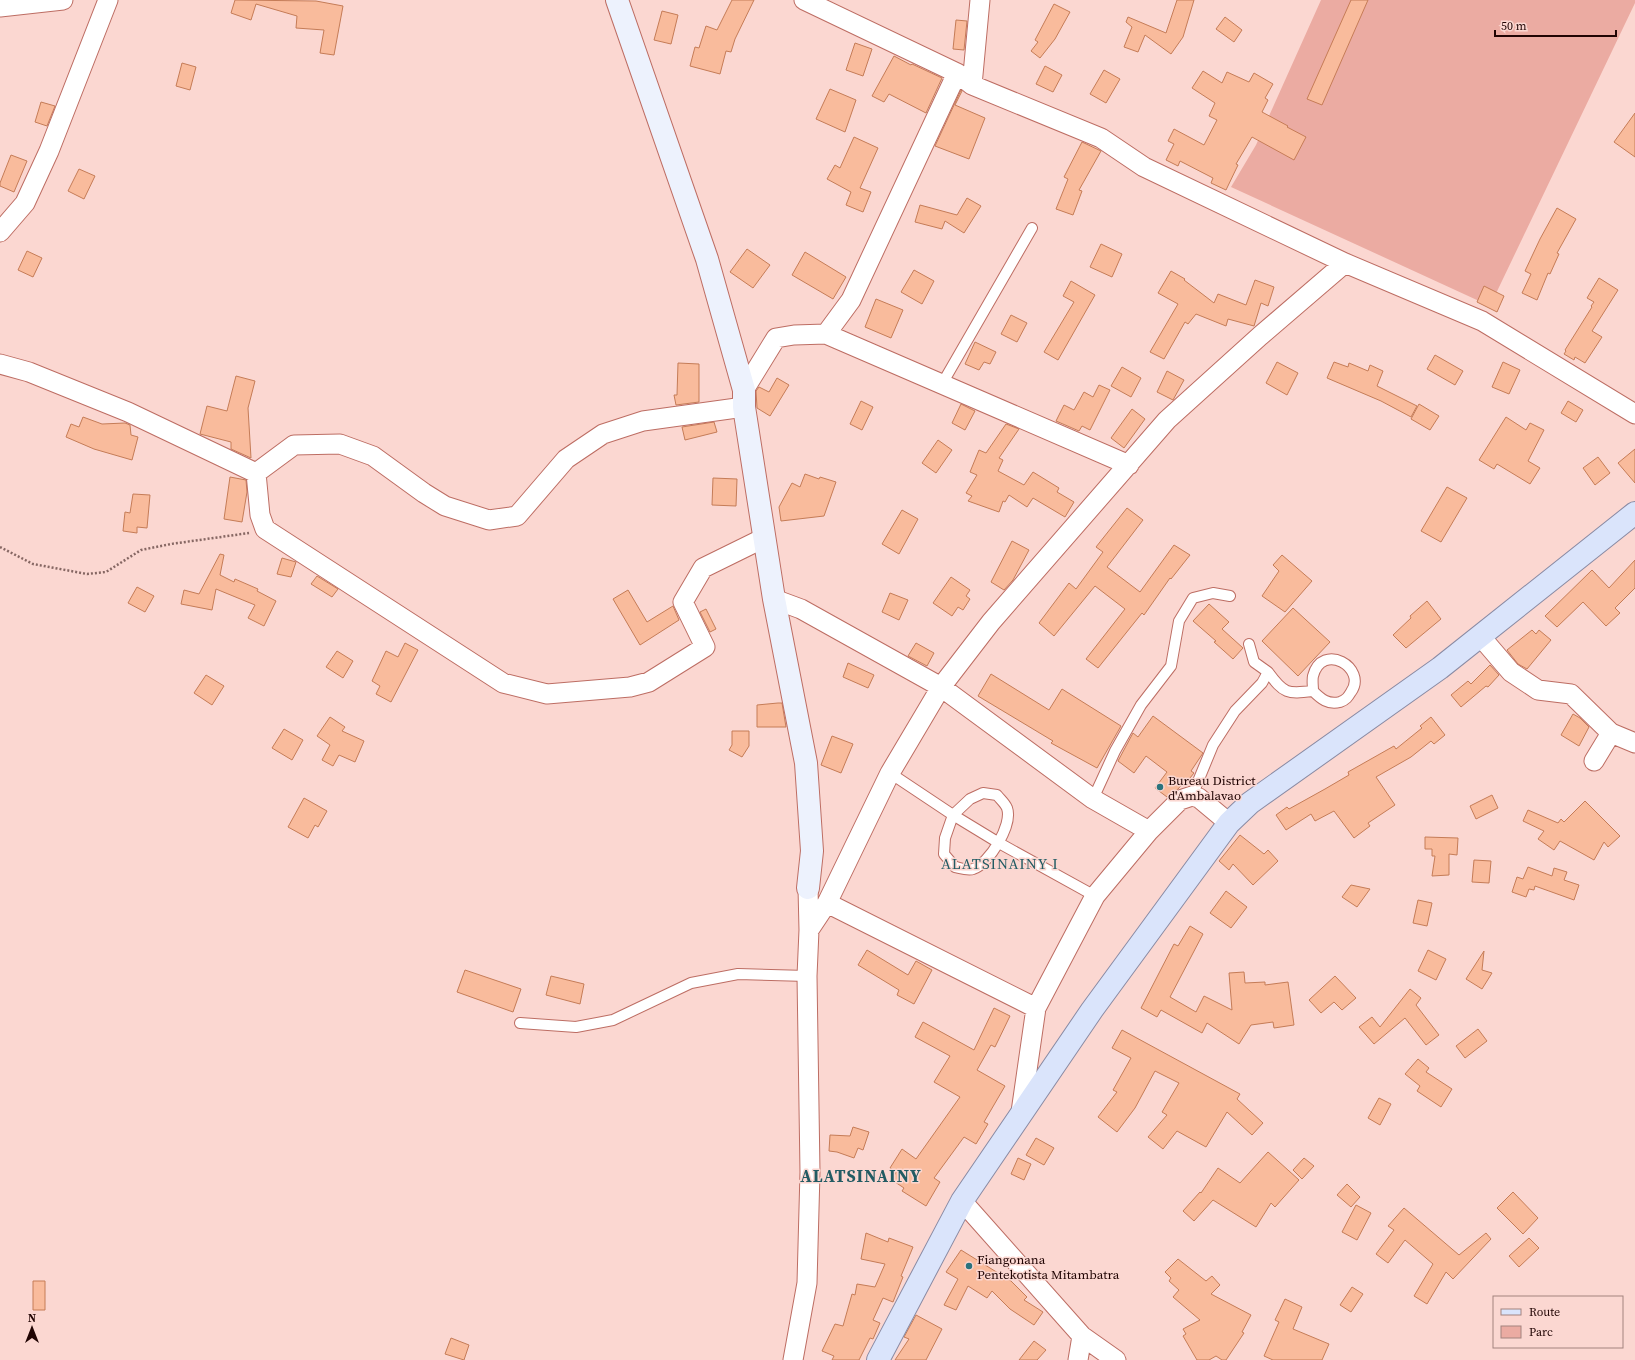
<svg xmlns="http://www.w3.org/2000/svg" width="1635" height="1360" font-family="'Source Serif 4',serif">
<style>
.green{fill:#ebaba2}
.building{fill:#f9bb9c;stroke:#c57c57}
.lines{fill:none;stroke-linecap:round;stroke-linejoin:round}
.lane-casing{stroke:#bd6d63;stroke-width:12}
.street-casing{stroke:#bd6d63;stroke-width:21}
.secondary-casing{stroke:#bd6d63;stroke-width:24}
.primary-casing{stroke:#898aa3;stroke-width:24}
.path{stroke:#866763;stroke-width:2.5;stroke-dasharray:2 2;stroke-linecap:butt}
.lane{stroke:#fff;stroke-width:10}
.street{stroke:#fff;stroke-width:19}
.secondary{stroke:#edf2fd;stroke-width:22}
.primary{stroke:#dae4fb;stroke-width:22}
.poi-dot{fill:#2b737d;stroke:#fbd7d1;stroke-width:1.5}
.labels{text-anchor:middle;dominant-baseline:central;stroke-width:3;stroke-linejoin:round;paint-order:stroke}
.poi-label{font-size:13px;fill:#200403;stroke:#fbd7d1;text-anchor:start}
.quarter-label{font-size:15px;letter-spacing:1px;fill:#225b63;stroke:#fbd7d1}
.district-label{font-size:17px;font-weight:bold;letter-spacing:1px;fill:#225b63;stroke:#fbd7d1}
</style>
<rect width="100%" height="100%" fill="#fbd7d1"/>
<!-- green -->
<path class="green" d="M1321,0H1635V3L1490,306L1231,187L1256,145Z"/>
<!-- building -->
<path class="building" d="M235,0L316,1L343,6L334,55L320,53L324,30L296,28L297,16L256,4L251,20L231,13Z
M732,0H754L735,39L731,52L726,51L720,74L690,66L695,47L699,48L706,26L717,30Z
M1177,0H1194L1183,37L1171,54L1145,35L1138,52L1124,47L1132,27L1126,22L1128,17L1166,33Z
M1351,0H1368L1322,105L1307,99Z
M1054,4L1070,12L1055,39L1040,58L1031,51L1038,42L1035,40Z
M662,11L678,15L671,44L654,40Z
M1225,17L1242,30L1234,42L1216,29Z
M956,20L967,21L964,50L953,49Z
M855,43L872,49L863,76L846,70Z
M894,56L911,65L912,64L942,78L926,113L889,94L884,102L872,96Z
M182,63L196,67L190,90L176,86Z
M1045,66L1062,75L1053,92L1036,84Z
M1104,70L1120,79L1106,103L1090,94Z
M1203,71L1222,83L1227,72L1249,82L1254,73L1273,84L1265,98L1268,100L1262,112L1288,126L1287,127L1306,137L1294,160L1252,137L1236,164L1238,165L1226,190L1211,183L1213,178L1180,161L1178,166L1166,160L1174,144L1168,141L1174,129L1204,145L1217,120L1209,116L1215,103L1192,88Z
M830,89L856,100L845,132L816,119Z
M961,90L962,91L955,105L985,118L969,159L935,146Z
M41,102L55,106L47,126L35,122Z
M1635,113V157L1614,142Z
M854,137L878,148L860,188L871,192L863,212L846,205L851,192L827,179L835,165L840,168Z
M1082,142L1101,151L1079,190L1082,191L1073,215L1056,209L1068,179L1064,177Z
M11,155L27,161L14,192L0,186V183Z
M79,169L95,176L84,199L68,191Z
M967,198L981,206L964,233L945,221L942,229L915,222L920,205L957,215Z
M1557,208L1576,219L1557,253L1559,254L1550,274L1548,273L1537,300L1522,293L1531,274L1525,271L1540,239Z
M1101,244L1122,254L1112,277L1090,267Z
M747,249L770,265L753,288L730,272Z
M27,251L42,258L33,277L18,270Z
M805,252L846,277L833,299L792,275Z
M914,270L934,281L922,304L901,292Z
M1171,271L1185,279L1184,280L1214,303L1218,294L1246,305L1255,280L1274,287L1268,306L1261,303L1254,326L1228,319L1226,326L1196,314L1188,324L1185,322L1164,359L1150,352L1178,304L1158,293Z
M1599,278L1618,290L1592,331L1602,337L1585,363L1575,357L1574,360L1564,354L1566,351L1565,350L1592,307L1591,306L1594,302L1587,298Z
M1071,281L1095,295L1058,360L1044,352L1074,302L1063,296Z
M1484,286L1504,296L1497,312L1477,302Z
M876,299L903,310L891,338L865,327Z
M1011,315L1027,323L1017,342L1001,334Z
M975,342L996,352L990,364L984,362L979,370L965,364Z
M1435,355L1463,371L1455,385L1427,369Z
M1277,362L1298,373L1287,395L1266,383Z
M1334,362L1348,367L1349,363L1368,371L1370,365L1383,371L1377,386L1417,406L1411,417L1381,401L1327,378Z
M1503,362L1520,370L1509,394L1492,387Z
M678,363L699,364V402L676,405L674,395H677Z
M1122,367L1141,378L1131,397L1111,386Z
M1167,371L1184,380L1173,400L1157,392Z
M236,376L255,381L248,408L251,458L231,449V442L200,434L207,406L227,411Z
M777,378L789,385L770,416L757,408L756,391L759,387L769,392Z
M1099,385L1110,390L1090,430L1082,426L1079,431L1056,421L1064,405L1074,410L1084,392L1093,397Z
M861,401L873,407L862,430L850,424Z
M1568,401L1583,410L1576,422L1561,413Z
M961,404L975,411L965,430L952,423Z
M1419,404L1439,416L1430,430L1411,419Z
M1132,409L1145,419L1124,448L1111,438Z
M83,417L102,424L125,423L130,425L131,435L138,437L132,460L94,449L66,437L71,424L79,427Z
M1506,417L1526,430L1530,423L1544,430L1528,461L1540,468L1530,484L1497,464L1494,469L1479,460Z
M714,422L717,432L685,440L682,427Z
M1006,424L1019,429L999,458L1003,460L998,471L1024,485L1033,472L1059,488L1057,492L1074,502L1065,517L1033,498L1027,507L1009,495L1005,502L1003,501L999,512L968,501L972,496L966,493L977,475L970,472L979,450L986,453Z
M938,440L952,450L936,473L922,463Z
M1635,449V483L1618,463Z
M1598,457L1610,473L1595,485L1583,468Z
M805,474L819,479L820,477L836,482L824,516L781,521L779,507L792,483L800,487Z
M230,477L246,480L247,492L242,522L224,519Z
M713,478L737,479L736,506L712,505Z
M1447,487L1467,498L1441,542L1421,531Z
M133,494L150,495L147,528L137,527V533L123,531L125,512L130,513Z
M1127,508L1143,520L1107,567L1140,592L1174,545L1190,555L1171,579L1170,578L1144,615L1142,613L1098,668L1086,659L1125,609L1095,586L1054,636L1039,623L1069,583L1076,589L1103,552L1096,547Z
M902,510L918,519L899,554L882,544Z
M1012,541L1029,550L1013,580L1004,590L991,582Z
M220,554L224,555L220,575L234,582L235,579L258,589L257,591L276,601L264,626L248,618L255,605L216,589L212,610L181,604L184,590L199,594Z
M1282,555L1312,581L1285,612L1262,596L1279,571L1273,565Z
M282,558L296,562L291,577L277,574Z
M1635,560V588L1615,608L1620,613L1606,626L1583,602L1557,627L1545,616L1592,570L1609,588Z
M317,576L338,589L332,597L311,584Z
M951,577L970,590L966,596L970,599L963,610L958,607L952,616L933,603Z
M137,587L154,596L145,612L128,603Z
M628,590L647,622L673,606L679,620L640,645L613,599Z
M890,593L908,600L899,620L882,612Z
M1427,601L1441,619L1406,648L1393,635L1411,618L1410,616Z
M1209,604L1229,622L1222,629L1243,648L1233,659L1214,642L1216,641L1193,621Z
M1293,608L1330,642L1298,676L1262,641Z
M706,609L716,629L710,632L700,612Z
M1532,630L1536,634L1539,630L1551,640L1527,669L1518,664L1507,650Z
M405,643L418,650L391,702L376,694L380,686L372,681L386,651L398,657Z
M916,643L934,653L927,666L908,656Z
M337,651L353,661L343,678L326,667Z
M848,663L874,675L868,688L843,677Z
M1490,665L1499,675L1488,687L1486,686L1461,707L1451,695L1468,681L1471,684Z
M991,674L1049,710L1062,689L1121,726L1097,768L1051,743L1053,741L978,696Z
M206,675L224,686L212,705L194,693Z
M778,703H782L786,727H757V705Z
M1573,714L1580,718L1589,727L1579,746L1561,735Z
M1153,716L1203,753L1191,771L1194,773L1186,783L1184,782L1178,789L1167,797L1155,788L1167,772L1146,756L1134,773L1118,761L1133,733L1138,737Z
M330,717L345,727L342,731L364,741L355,762L339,755L333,766L322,760L330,745L317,736Z
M1431,717L1445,735L1434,744L1431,741L1411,757L1376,777L1395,805L1368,823L1370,826L1354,838L1334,811L1315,821L1311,814L1286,830L1276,815L1287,807L1289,809L1325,789L1349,775L1348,772L1394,746L1396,749L1422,728L1420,726Z
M284,729L303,740L292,760L272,748Z
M732,731H749V746L742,757L729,750L732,745Z
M832,736L853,744L841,773L821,765Z
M1492,795L1498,808L1476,819L1470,806Z
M304,798L327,811L318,827L315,825L308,838L288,827Z
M1585,801L1620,836L1608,847L1604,842L1594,860L1560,841L1554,850L1538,839L1544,831L1523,821L1528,810L1558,823L1561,819L1564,822Z
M1240,835L1264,854L1268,850L1278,861L1253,885L1233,864L1229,870L1219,861Z
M1425,837L1458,838L1457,855L1449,854V875L1432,876L1435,856H1432V849H1425Z
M1474,860L1491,861L1489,883L1472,882Z
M1528,867L1552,876L1554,868L1567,872L1564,880L1579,885L1574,900L1535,886L1534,890L1529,889L1526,897L1512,892L1517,877L1523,879Z
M1351,885L1370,889L1357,907L1342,897Z
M1226,891L1247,907L1231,928L1210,913Z
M1418,900L1432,903L1427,926L1413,923Z
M1190,926L1203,934L1170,997L1196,1012L1204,996L1232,1010L1229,973L1244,972L1245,983L1265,982V985L1288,982L1294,1025L1274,1028L1273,1022L1251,1025L1239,1044L1207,1023L1202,1033L1161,1010L1157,1017L1141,1008L1174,944L1178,946Z
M867,950L908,975L916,961L932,970L914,1004L897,995L899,990L858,965Z
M1428,950L1446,959L1436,980L1418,971Z
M1484,951L1482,970L1492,973L1482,989L1466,979Z
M465,970L521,989L513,1012L457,992Z
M551,976L584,984L580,1004L546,995Z
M1335,976L1356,998L1342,1010L1334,1002L1321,1013L1309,1000Z
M1410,989L1421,998L1416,1005L1439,1035L1426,1045L1405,1018L1374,1044L1359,1027L1372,1017L1380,1027Z
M994,1008L1010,1016L995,1047L991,1045L977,1070L1005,1086L984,1122L988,1124L976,1144L964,1137L934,1178L940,1182L926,1206L902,1191L904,1188L892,1180L896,1172L890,1168L902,1149L916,1159L960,1097L934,1082L950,1056L915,1037L923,1022L974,1050Z
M1478,1029L1487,1041L1465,1058L1456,1046Z
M1122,1030L1240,1094L1237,1099L1263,1123L1252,1135L1227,1112L1206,1147L1177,1131L1163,1149L1148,1137L1167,1115L1162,1112L1179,1083L1155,1071L1135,1108L1117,1132L1098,1117L1117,1092L1113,1090L1131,1058L1112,1048Z
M1418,1059L1429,1068L1426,1072L1452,1089L1441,1107L1417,1091L1420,1086L1405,1074Z
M1379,1098L1391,1104L1380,1125L1368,1118Z
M853,1127L869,1132L863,1150L858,1148L854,1158L837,1152L829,1151L830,1135L850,1136Z
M1036,1138L1054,1148L1044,1165L1026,1155Z
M1268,1152L1299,1180L1275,1207L1271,1203L1256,1227L1213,1200L1194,1221L1183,1211L1200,1192L1201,1193L1218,1168L1240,1183Z
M1018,1158L1031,1164L1024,1180L1011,1174Z
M1304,1158L1314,1166L1302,1179L1293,1170Z
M1347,1184L1360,1197L1351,1207L1337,1195Z
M1513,1192L1538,1218L1523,1234L1497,1208Z
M1356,1205L1371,1213L1357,1240L1342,1232Z
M1404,1208L1459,1255L1486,1233L1491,1239L1453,1279L1446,1272L1427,1304L1414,1296L1433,1264L1405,1240L1388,1263L1376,1254L1394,1230L1388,1226Z
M866,1233L888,1242L889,1238L913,1247L901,1276L903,1277L893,1302L883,1298L873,1320L880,1323L873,1339L870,1338L859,1360H832L834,1356L822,1351L835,1324L843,1326L852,1294L855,1295L857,1284L875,1287L885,1264L861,1259Z
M1529,1238L1539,1248L1519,1267L1509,1256Z
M961,1250L1011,1281L1027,1297L1024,1300L1043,1312L1034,1325L1010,1309L992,1291L987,1298L968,1286L956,1310L944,1305L958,1279L946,1272Z
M1178,1259L1206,1281L1212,1276L1220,1285L1211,1294L1251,1315L1242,1332L1244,1333L1226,1360H1222L1216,1356L1209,1360H1197L1183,1336L1186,1334L1183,1329L1200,1320L1173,1297L1179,1290L1169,1281L1171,1278L1165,1272Z
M33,1281H45V1310H33Z
M1352,1287L1363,1294L1351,1312L1340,1305Z
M1285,1299L1302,1307L1293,1329L1329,1344L1322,1360H1273L1264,1356L1279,1322L1275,1320Z
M916,1315L942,1329L926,1360H895L909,1339L904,1337Z
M451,1338L469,1345L464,1360L445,1354Z
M1034,1341L1046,1350L1037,1360H1019Z"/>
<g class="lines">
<!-- lane casing -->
<g class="lane-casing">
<path id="lane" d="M942,384L1032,228
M1268,672C1284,694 1287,694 1313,691C1321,699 1328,705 1340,702C1346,700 1348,697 1351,692C1368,668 1322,641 1313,676C1312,680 1313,686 1313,691
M890,773L953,815L999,843L1095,896
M983,793L997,795C1000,799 1005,803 1007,808C1013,825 989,864 973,869C968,871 960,868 955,867L944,854L945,838L953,815L970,799Z
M1192,796L1213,745L1235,711L1262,683L1268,672L1254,662L1249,644
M1093,799L1115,751L1141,705L1171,666L1179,621L1193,598L1213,593L1230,596
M520,1023L576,1027L613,1020L691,983L738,974L807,976"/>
</g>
<!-- street casing -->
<g class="street-casing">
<path id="street" d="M804,0L957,73L972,85L1101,138L1144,167L1345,263L1482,321L1635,414
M0,7L63,0
M972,85L980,0
M0,232L25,203L49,151L108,0
M826,334L851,300L957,73
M0,364L29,372L128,412L256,473L294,445L340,444L373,456L424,493L445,506L489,520L517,516L566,459L603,434L643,421L744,407
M744,390L776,338L794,335L826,334L1129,465
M256,473L260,515L265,529L503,683L547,694L630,687L649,682L705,647L683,602L703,568L764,538
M774,599L801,609L941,687L1093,799L1149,831
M1481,637L1511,672L1538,690L1571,694L1611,733L1635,743
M1594,761L1611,733
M827,903L1036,1008
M809,930L827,903L890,773L941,687L991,622L1167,420L1260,336L1345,263
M1021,1112L1036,1008L1095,896L1149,831L1180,800L1192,796L1199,798L1229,823
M962,1201L1082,1336L1078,1360
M1082,1336L1116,1360
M793,1360L807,1283L810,1172L807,976L809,930L808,888"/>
</g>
<!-- secondary casing -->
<g class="secondary-casing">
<path id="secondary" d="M617,0L707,259L744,390V407L774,599L806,763L812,851L808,888"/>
</g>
<!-- primary casing -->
<g class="primary-casing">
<path id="primary" d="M878,1360L962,1201L1092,1010L1229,823L1250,803L1440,668L1635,513"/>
</g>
<!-- path -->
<path class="path" d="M0,547L33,564L87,574L106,572L141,550L171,544L249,533"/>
<!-- lane -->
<use href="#lane" class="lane"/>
<!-- street -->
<use href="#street" class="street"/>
<!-- secondary -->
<use href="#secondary" class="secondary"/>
<!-- primary -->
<use href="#primary" class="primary"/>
</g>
<!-- markers -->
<g class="poi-dot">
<circle cx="1160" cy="787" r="4"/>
<circle cx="969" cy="1266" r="4"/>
</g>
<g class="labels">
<!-- poi labels -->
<g class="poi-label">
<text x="1168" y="780">Bureau District<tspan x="1168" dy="15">d'Ambalavao</tspan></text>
<text x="977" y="1259">Fiangonana<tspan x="977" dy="15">Pentekotista Mitambatra</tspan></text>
</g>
<!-- quarter labels -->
<g class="quarter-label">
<text x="1000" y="863">ALATSINAINY I</text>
</g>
<!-- district labels -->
<g class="district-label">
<text x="861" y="1176">ALATSINAINY</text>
</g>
</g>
<!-- legend -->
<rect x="1493" y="1296" width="130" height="52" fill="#fbd7d1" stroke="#a3837f"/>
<rect x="1501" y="1309" width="20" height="6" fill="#dae4fb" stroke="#a3837f"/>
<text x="1529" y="1316" font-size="12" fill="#200403">Route</text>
<rect x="1501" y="1326" width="20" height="12" fill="#ebaba2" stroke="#a3837f"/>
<text x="1529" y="1336" font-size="12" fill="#200403">Parc</text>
<!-- north arrow -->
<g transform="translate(32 1328)" stroke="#fbd7d1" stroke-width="3" paint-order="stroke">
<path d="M0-3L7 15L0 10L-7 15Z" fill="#200403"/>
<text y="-6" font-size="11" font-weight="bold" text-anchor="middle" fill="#200403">N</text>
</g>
<!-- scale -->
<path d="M1495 30v6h121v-6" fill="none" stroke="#200403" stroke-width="2"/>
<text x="1501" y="30" font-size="12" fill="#200403" stroke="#fbd7d1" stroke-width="3" paint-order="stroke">50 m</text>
</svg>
